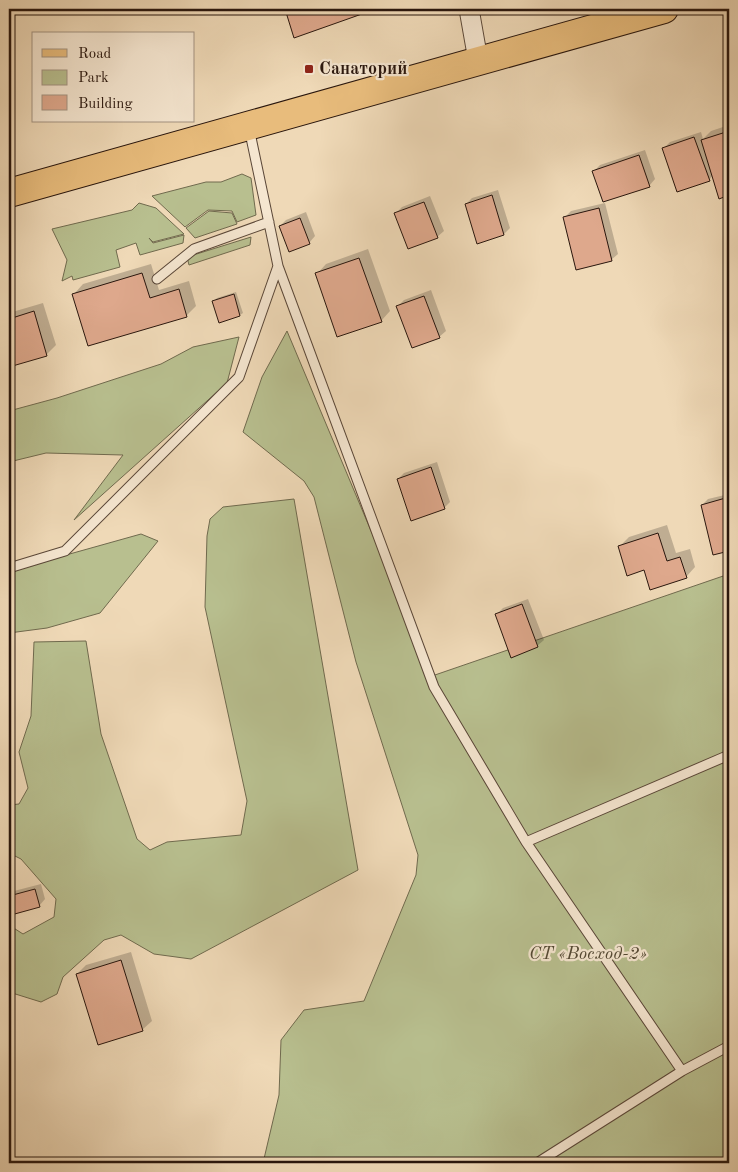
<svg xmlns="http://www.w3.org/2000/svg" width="738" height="1172" font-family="'Old Standard TT',serif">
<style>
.green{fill:#b8bf8f;stroke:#706a4e}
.shadow{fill:#0003}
.building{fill:#dea88c;stroke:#29160d}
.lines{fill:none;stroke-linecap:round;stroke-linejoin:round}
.lane-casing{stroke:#5a4738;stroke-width:11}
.street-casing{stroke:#5a4738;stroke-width:21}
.primary-casing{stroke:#29160d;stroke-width:30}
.lane{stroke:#f5e6d0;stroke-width:9}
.street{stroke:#f5e6d0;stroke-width:19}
.primary{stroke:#e8bc7c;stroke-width:28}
.poi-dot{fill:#8f2418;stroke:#f5e6d0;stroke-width:2}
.labels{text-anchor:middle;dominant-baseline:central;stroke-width:4.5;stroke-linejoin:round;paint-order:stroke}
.poi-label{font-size:18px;font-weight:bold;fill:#29160d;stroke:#f5e6d0;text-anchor:start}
.park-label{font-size:18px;font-style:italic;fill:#544934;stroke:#f5e6d0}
</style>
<rect width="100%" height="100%" fill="#efd9b7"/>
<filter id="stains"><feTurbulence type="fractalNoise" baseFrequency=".004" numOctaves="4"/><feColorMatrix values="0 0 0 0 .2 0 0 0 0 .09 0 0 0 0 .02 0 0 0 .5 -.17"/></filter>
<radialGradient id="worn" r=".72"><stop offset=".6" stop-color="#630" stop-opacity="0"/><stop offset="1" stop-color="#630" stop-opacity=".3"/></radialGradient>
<!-- green -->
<path class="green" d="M242,174L251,178L256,215L237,222L232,211L208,210L185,227L152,196L206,182H221Z
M139,203L156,208L184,234L153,242L149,238L153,243L184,235L183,243L140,255L136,243L116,250L120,267L73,280L72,276L62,281L67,260L52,229L132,210Z
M209,211L232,213L237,224L195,238L186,228Z
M251,237L250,245L189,265L187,257Z
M287,331L432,676L729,574V1163H263L279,1095L281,1040L304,1010L364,1001L416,875L418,855L356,662L314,497L304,481L243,432L262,377Z
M239,337L227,383L74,520L123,455L46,453L9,462V411L57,398L161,364L193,347Z
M294,499L358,870L191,959L154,954L121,935L104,940L63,977L57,994L41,1002L9,992V925L23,934L54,917L56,899L21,859L9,853V805L19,804L28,788L19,752L31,716L34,642L86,641L101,734L137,839L150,850L167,842L241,835L247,801L205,607L207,536L210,519L223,507Z
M141,534L158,541L100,613L47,628L9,633V571Z"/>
<!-- shadow -->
<path class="shadow" d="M286,9H374L295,36Z
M729,125V194L720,197L713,175L709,180L664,148L670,142L701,132L703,139L711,131Z
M645,150L655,179L649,186L594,171L600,165Z
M498,190L510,228L504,234L478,242L466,204L472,198Z
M430,196L444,231L437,237L396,213L402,207Z
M605,203L618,254L611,260L564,218L571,211Z
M306,212L315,236L309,243L280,226L286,220Z
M368,249L390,311L381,321L317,274L326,264Z
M151,264L159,290L189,281L196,306L187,315L89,345L74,294L83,284Z
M431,290L446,331L439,337L398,306L404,300Z
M236,292L243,313L240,315L214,301L217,298Z
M43,303L56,345L46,355L9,366V313Z
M437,462L450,502L444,508L398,479L404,473Z
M729,494V550L714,554L702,505L708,499Z
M667,525L676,553L690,549L695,567L686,577L644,569L619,547L629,537Z
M528,599L544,640L537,646L496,615L503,608Z
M41,884L45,899L39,906L12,913L9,896L14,891Z
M131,952L152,1021L142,1030L77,974L86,965Z"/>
<!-- building -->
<path class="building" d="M285,9H376L294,38Z
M729,131V195L719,199L701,140Z
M694,137L710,181L677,192L662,148Z
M639,155L650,187L603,202L592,171Z
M492,195L504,235L477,244L465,204Z
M424,202L438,238L408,249L394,213Z
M599,208L612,261L576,270L563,217Z
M300,218L310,244L289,252L279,226Z
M359,258L382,322L337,337L315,273Z
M142,273L150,298L179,289L187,317L88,346L72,294Z
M234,294L240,316L219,323L212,301Z
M424,296L440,338L412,348L396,306Z
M34,311L47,356L9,367V319Z
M431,467L445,509L411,521L397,479Z
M729,497V551L713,555L701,505Z
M658,533L667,561L680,557L687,578L650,590L644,570L627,576L618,546Z
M522,604L538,647L511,658L495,614Z
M35,889L40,907L11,915L9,896Z
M121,960L143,1031L98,1045L76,974Z"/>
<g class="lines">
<!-- lane casing -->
<g class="lane-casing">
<path id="lane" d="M249,128L278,266L434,687L526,842L682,1071L537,1163
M157,279L194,249L269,222
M9,568L65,551L239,377L278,266
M526,842L729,755
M682,1071L729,1046"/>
</g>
<!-- street casing -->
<g class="street-casing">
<path id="street" d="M469,9L478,60"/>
</g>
<!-- primary casing -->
<g class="primary-casing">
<path id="primary" d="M9,193L664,9"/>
</g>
<!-- lane -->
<use href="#lane" class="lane"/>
<!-- street -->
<use href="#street" class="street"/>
<!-- primary -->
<use href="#primary" class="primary"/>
</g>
<!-- markers -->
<rect class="poi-dot" x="304" y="64" width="10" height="10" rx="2.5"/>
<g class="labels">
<!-- poi labels -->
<g class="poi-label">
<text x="319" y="69">Санаторий</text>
</g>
<!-- park labels -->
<g class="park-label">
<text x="588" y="954">СТ «Восход-2»</text>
</g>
</g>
<!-- margin -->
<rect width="738" height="1172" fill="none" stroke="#efd9b7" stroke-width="30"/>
<rect x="10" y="10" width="718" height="1152" fill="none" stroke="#29160d" stroke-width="2.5"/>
<rect x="15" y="15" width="708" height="1142" fill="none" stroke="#29160d"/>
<!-- legend -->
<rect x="32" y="32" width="162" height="90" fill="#f5e6d0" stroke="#a39382"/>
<rect x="42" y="49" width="25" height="8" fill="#e8bc7c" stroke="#a39382"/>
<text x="78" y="58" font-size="15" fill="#29160d">Road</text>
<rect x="42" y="70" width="25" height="15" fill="#b8bf8f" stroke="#a39382"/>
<text x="78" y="82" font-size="15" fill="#29160d">Park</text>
<rect x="42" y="95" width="25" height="15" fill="#dea88c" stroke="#a39382"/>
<text x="78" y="108" font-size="15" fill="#29160d">Building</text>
<rect width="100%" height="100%" filter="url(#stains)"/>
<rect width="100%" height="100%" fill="url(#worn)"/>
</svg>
